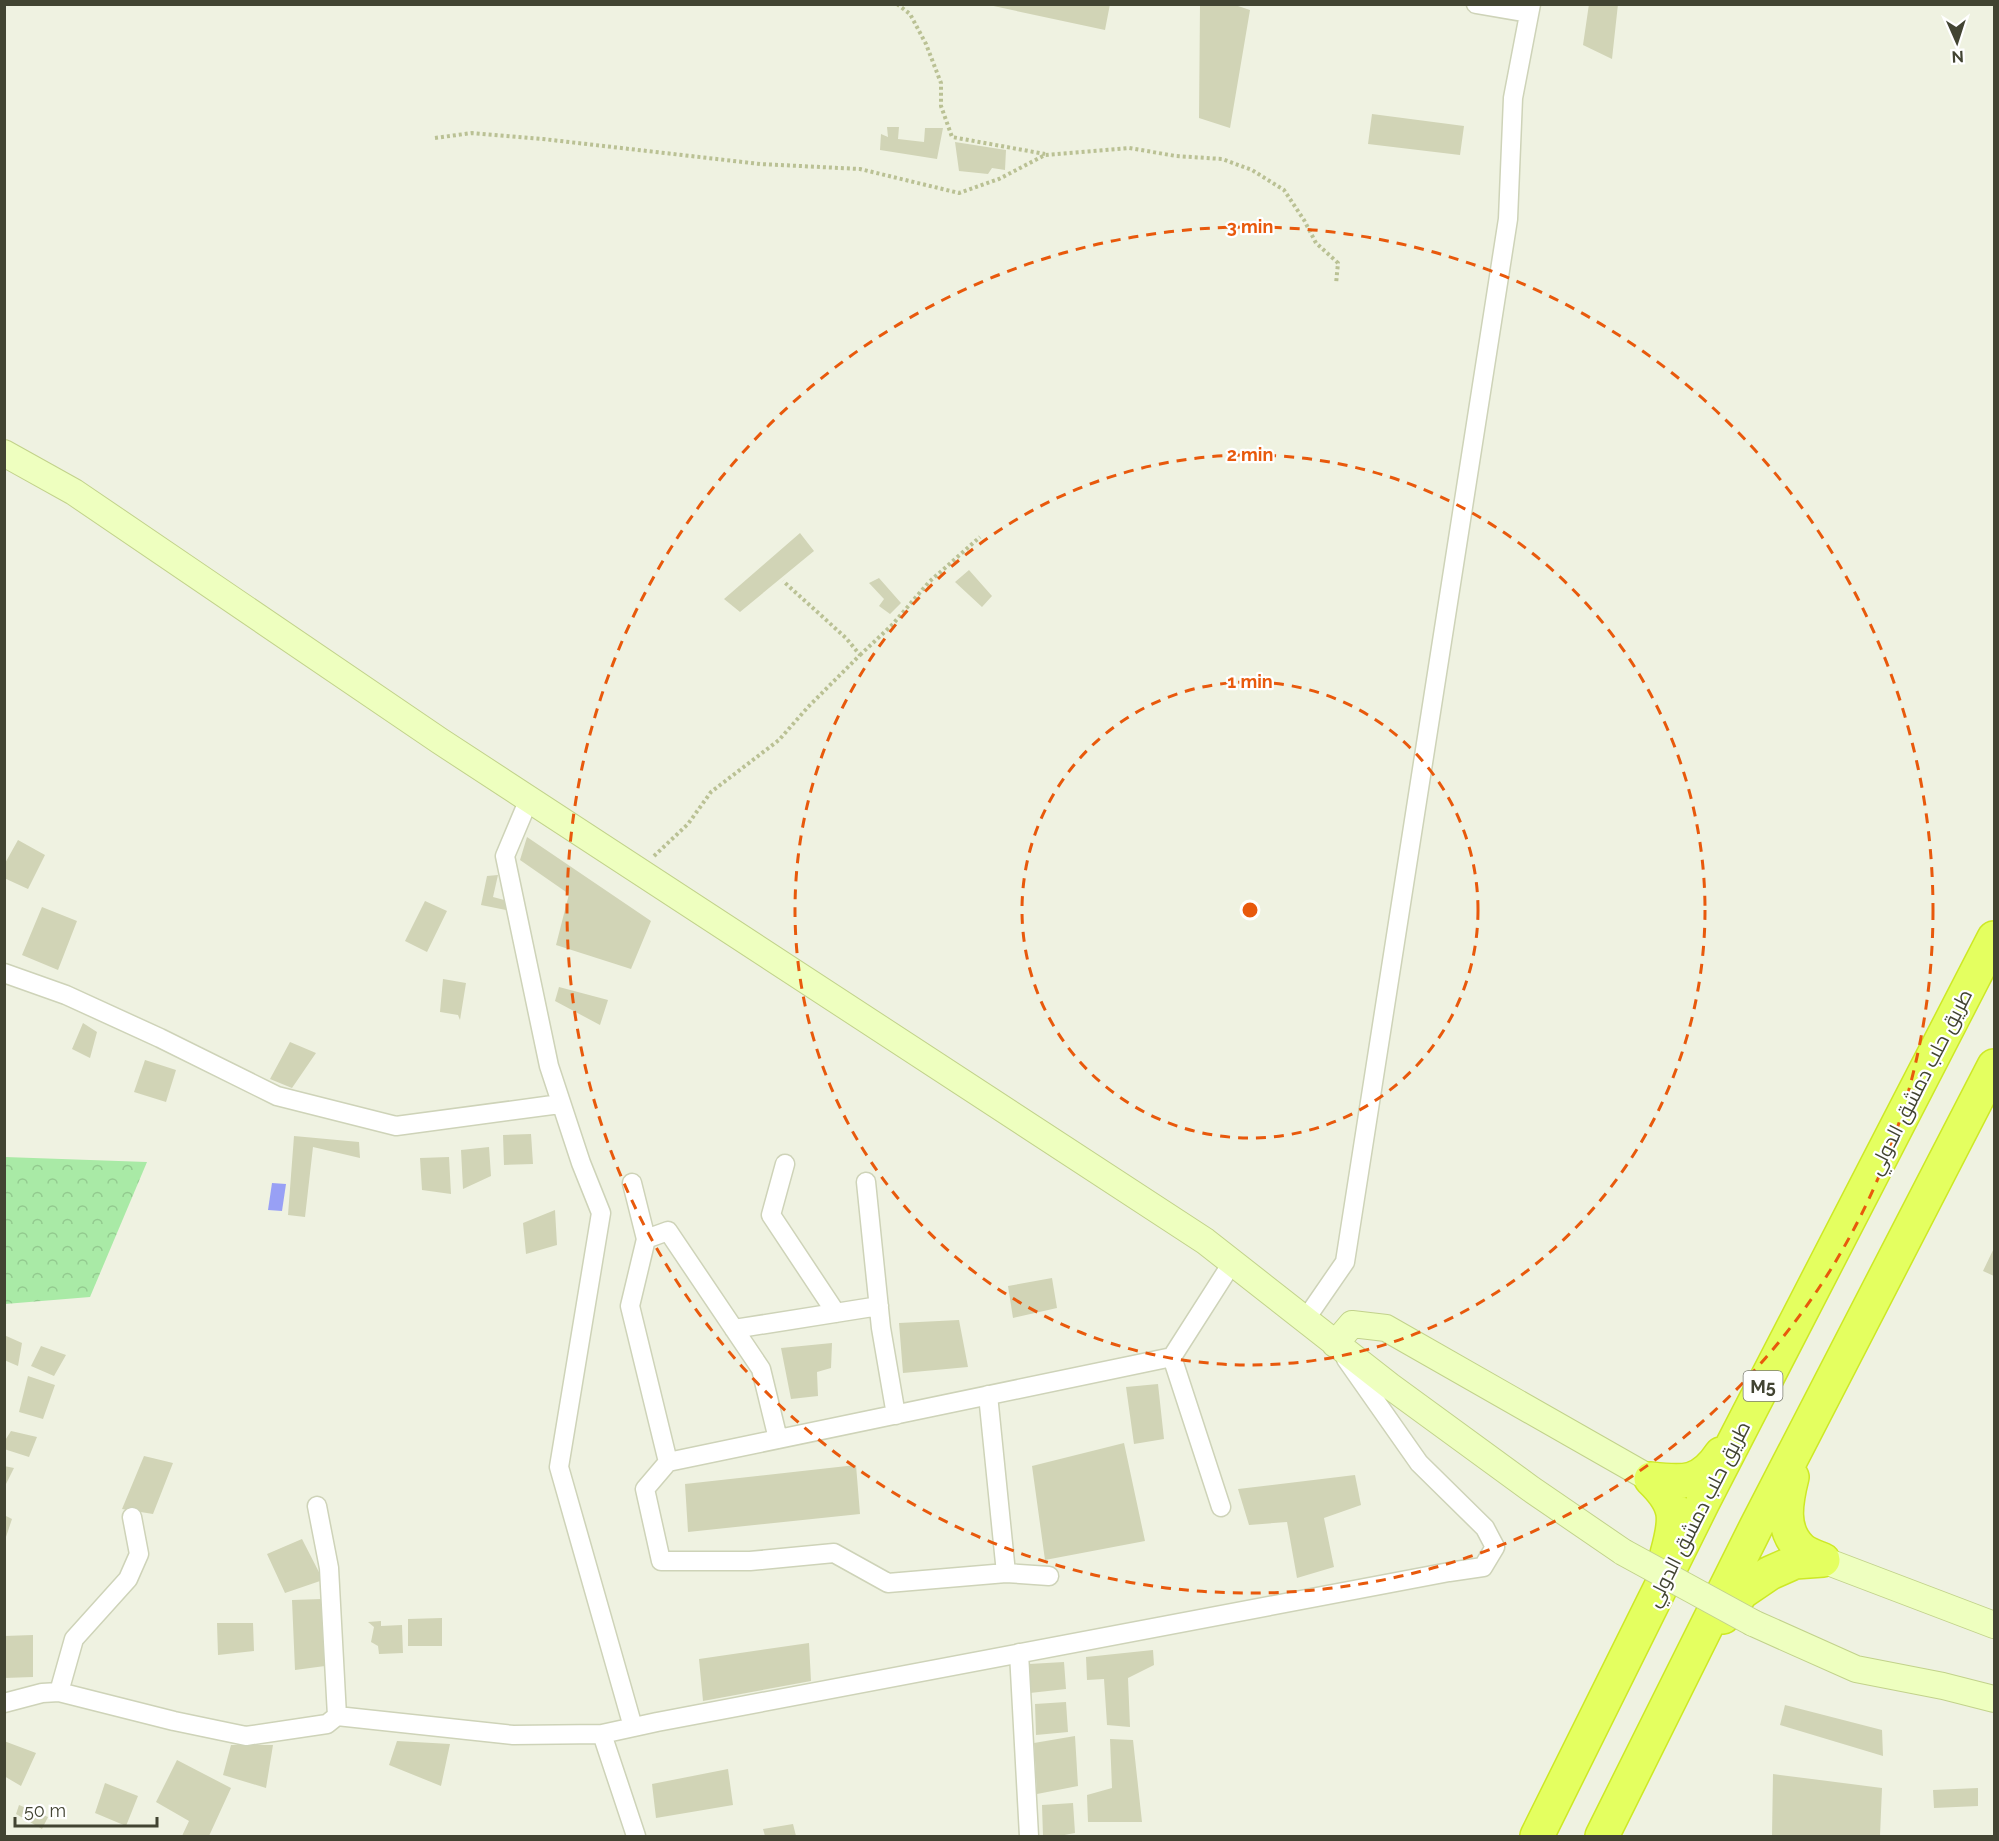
<svg xmlns="http://www.w3.org/2000/svg" width="1999" height="1841" font-family="Raleway,Cairo,sans-serif">
<style>
.forest{fill:url(#forest-crowns)}
.water{fill:#98a0f5}
.building{fill:#d1d4b6}
.lines{fill:none;stroke-linecap:round;stroke-linejoin:round}
.minor-casing{stroke:#ced3b8;stroke-width:21}
.secondary-casing{stroke:#c2d28b;stroke-width:28}
.motorway-casing{stroke:#cde826;stroke-width:36}
.path{stroke:#bac194;stroke-width:4;stroke-dasharray:3 3;stroke-linecap:butt}
.minor{stroke:#fff;stroke-width:18}
.secondary{stroke:#eeffbf;stroke-width:26}
.motorway{stroke:#e4ff60;stroke-width:33}
.secondary-bridge-casing{stroke:#c2d28b;stroke-width:28;stroke-linecap:butt}
.secondary-bridge{stroke:#eeffbf;stroke-width:26}
.ring{fill:none;stroke:#e8590c;stroke-width:3;stroke-dasharray:10 8}
.labels{text-anchor:middle;dominant-baseline:central;stroke-width:4.5;stroke-linejoin:round;paint-order:stroke}
.shield{fill:#fff;stroke:#7b7c70;stroke-width:1.5}
.shield-label{font-size:18px;font-weight:bold;fill:#424432}
.street-label{font-size:20px;fill:#424432;stroke:#fff}
.centre{fill:#e8590c;stroke:#fff;stroke-width:3}
.ring-label{font-size:18px;text-anchor:middle;font-weight:bold;fill:#e8590c;stroke:#fff;stroke-width:4.5;stroke-linejoin:round;paint-order:stroke}
</style>
<defs>
<pattern id="forest-crowns" width="20" height="18" patternUnits="userSpaceOnUse" patternTransform="scale(1.5)"><rect width="20" height="18" fill="#a9eaa6"/><path d="M2 6a3 3 0 1 1 6 0M12 15a3 3 0 1 1 6 0" fill="none" stroke="#93ca8f"/></pattern>
</defs>
<rect width="100%" height="100%" fill="#eff2e1"/>
<!-- forest -->
<path class="forest" d="M5,1157L147,1162L90,1297L5,1304Z"/>
<!-- water -->
<path class="water" d="M272,1183L286,1184L282,1211L268,1210Z"/>
<!-- building -->
<path class="building" d="M984,4H1110L1105,30Z
M1200,4H1232L1250,10L1230,128L1199,118Z
M1589,4H1618L1612,59L1583,45Z
M1372,114L1464,126L1460,155L1368,144Z
M887,127H899L898,139L924,142L925,128H943L937,159L880,150L881,134L888,137Z
M955,142L1006,150L1005,170L992,168L988,174L959,171Z
M800,533L814,551L740,612L724,599Z
M969,570L992,596L982,607L955,582Z
M879,578L901,603L890,614L879,606L884,599L869,583Z
M527,837L651,921L631,969L556,945L569,894L520,860Z
M18,840L45,855L28,889L4,878V865Z
M498,875L493,897L508,901L506,910L481,905L487,876Z
M425,901L447,911L427,952L405,941Z
M42,907L77,921L58,970L22,955Z
M443,979L466,983L460,1020L458,1015L440,1012Z
M559,987L608,1000L600,1025L555,1001Z
M83,1023L97,1032L90,1058L72,1049Z
M290,1042L316,1053L292,1088L270,1079Z
M145,1060L176,1070L166,1102L134,1092Z
M531,1134L533,1164L504,1165L503,1135Z
M294,1136L359,1142L360,1158L313,1147L305,1217L288,1215Z
M489,1147L491,1176L463,1189L461,1150Z
M449,1157L451,1194L422,1190L420,1158Z
M555,1210L557,1245L526,1254L523,1223Z
M1994,1248V1276L1983,1271Z
M1052,1278L1057,1308L1013,1318L1008,1286Z
M959,1320L968,1367L903,1373L899,1323Z
M4,1335L22,1343L18,1366L4,1360Z
M832,1343L831,1368L817,1372L818,1396L791,1399L781,1348Z
M41,1346L66,1355L54,1376L31,1366Z
M28,1376L55,1385L43,1419L19,1412Z
M1158,1384L1164,1439L1134,1444L1126,1387Z
M11,1431L37,1437L29,1457L4,1449V1442Z
M1124,1443L1145,1541L1045,1560L1032,1466Z
M144,1456L173,1463L153,1514L122,1509Z
M856,1465L860,1514L688,1532L685,1484Z
M4,1466L14,1468L4,1488Z
M1355,1475L1361,1505L1324,1518L1334,1567L1297,1578L1287,1522L1249,1525L1238,1489Z
M4,1515L12,1519L5,1540H4Z
M302,1539L323,1580L285,1593L267,1554Z
M322,1599L325,1666L295,1670L292,1600Z
M442,1618V1646H408V1619Z
M381,1621V1626L402,1625L403,1653L379,1654L378,1646L371,1642L374,1627L368,1622Z
M217,1623H253L254,1651L218,1655Z
M33,1635V1677L4,1678V1636Z
M809,1643L811,1681L703,1701L699,1659Z
M1153,1650L1154,1665L1128,1678L1130,1727L1107,1725L1104,1679L1087,1680L1086,1657Z
M1064,1662L1066,1689L1030,1693L1029,1664Z
M1066,1702L1068,1732L1036,1735L1035,1704Z
M1785,1705L1882,1730L1883,1756L1780,1725Z
M1075,1736L1078,1786L1037,1794L1034,1743Z
M1110,1739L1133,1740L1142,1822H1088L1087,1795L1112,1788Z
M4,1741L36,1753L21,1786L4,1776Z
M397,1741L450,1744L441,1786L389,1765Z
M231,1745H273L266,1788L223,1775Z
M177,1760L231,1788L209,1836H182L189,1821L156,1802Z
M728,1769L733,1805L656,1818L652,1784Z
M1773,1774L1882,1788L1880,1836H1772Z
M105,1783L138,1796L126,1826L95,1813Z
M1978,1788V1806L1934,1808L1933,1790Z
M1073,1803L1075,1833L1059,1836H1043L1042,1805Z
M19,1805L48,1817L42,1829L16,1814Z
M793,1824L796,1836H765L763,1829Z"/>
<g class="lines">
<!-- minor casing -->
<g class="minor-casing">
<path id="minor" d="M1476,4L1529,13
M529,799L505,856L549,1066L581,1163L601,1213L559,1467L633,1727
M4,973L66,995L160,1038L277,1096L396,1126L560,1104
M785,1164L771,1215L836,1313
M866,1182L881,1328L896,1415
M632,1183L646,1239L630,1306L668,1462L1172,1357
M646,1239L668,1231L761,1369L778,1439
M1305,1320L1345,1262L1508,219L1513,98L1531,4
M734,1329L879,1306
M988,1395L1006,1573L1049,1576
M668,1462L645,1489L661,1561H750L834,1553L888,1583L1006,1573
M317,1506L329,1568L337,1716
M1221,1507L1172,1357L1232,1263
M1019,1653L1029,1836
M59,1692L74,1639L128,1579L139,1554L132,1517
M4,1703L42,1693L59,1692L174,1721L246,1736L327,1724L337,1716L513,1735L602,1734L657,1722L1449,1572L1483,1567L1495,1547L1485,1528L1419,1463L1346,1359
M602,1734L636,1836"/>
</g>
<!-- secondary casing -->
<g class="secondary-casing">
<path id="secondary" d="M4,453L74,492L440,741L1205,1241L1390,1386L1531,1489L1623,1552
M1335,1344L1352,1324L1386,1328L1651,1479
M1823,1560L1994,1625
M1753,1623L1856,1669L1943,1686L1994,1699"/>
</g>
<!-- motorway casing -->
<g class="motorway-casing">
<path id="motorway" d="M1667,1554C1677,1518 1678,1505 1651,1479C1684,1483 1701,1484 1721,1454
M1723,1617L1742,1592L1770,1573L1795,1562L1823,1560C1816,1557 1806,1554 1801,1549C1780,1530 1786,1501 1792,1477
M1537,1836L1703,1502L1994,938
M1602,1836L1756,1527L1994,1066"/>
</g>
<!-- path -->
<path class="path" d="M897,4L910,14L926,44L941,83V106L952,137L1045,154
M435,138L472,133L543,139L760,164L860,169L959,193L999,179L1045,155L1129,148L1176,156L1222,159L1252,170L1284,190L1304,220L1316,243L1338,263L1336,284
M860,655L892,625L929,582L980,537
M654,856L688,824L711,792L779,740L808,707L860,655L846,638L783,581"/>
<!-- minor -->
<use href="#minor" class="minor"/>
<!-- secondary -->
<use href="#secondary" class="secondary"/>
<!-- motorway -->
<use href="#motorway" class="motorway"/>
<!-- secondary-bridge casing -->
<g class="secondary-bridge-casing">
<path id="secondary-bridge" d="M1623,1552L1753,1623"/>
</g>
<!-- secondary-bridge -->
<use href="#secondary-bridge" class="secondary-bridge"/>
</g>
<!-- distance rings -->
<g class="ring">
<circle cx="1250" cy="910" r="228"/>
<circle cx="1250" cy="910" r="455"/>
<circle cx="1250" cy="910" r="683"/>
</g>
<g class="labels">
<!-- shield labels -->
<rect class="shield" x="1743.5" y="1371" width="39" height="30" rx="4.5"/>
<g class="shield-label">
<text x="1763" y="1386">M5</text>
</g>
<!-- street labels -->
<g class="street-label">
<text transform="translate(1920 1082) rotate(-63)">طريق حلب دمشق الدولي</text>
<text transform="translate(1698 1514) rotate(-63)">طريق حلب دمشق الدولي</text>
</g>
</g>
<circle cx="1250" cy="910" r="9" class="centre"/>
<g class="ring-label">
<text x="1250" y="233">3 min</text>
<text x="1250" y="461">2 min</text>
<text x="1250" y="688">1 min</text>
</g>
<!-- border -->
<rect width="1999" height="1841" fill="none" stroke="#424432" stroke-width="12"/>
<!-- north arrow -->
<g transform="translate(1957 42) rotate(177)" stroke="#ffffff" stroke-width="4.5" paint-order="stroke">
<path d="M0-4.5L10 22L0 15L-10 22Z" fill="#424432"/>
<text y="-9" font-size="16" font-weight="bold" text-anchor="middle" fill="#424432">N</text>
</g>
<!-- scale -->
<path d="M15 1817v9h142v-9" fill="none" stroke="#424432" stroke-width="3"/>
<text x="24" y="1817" font-size="18" fill="#424432" stroke="#ffffff" stroke-width="4.5" paint-order="stroke">50 m</text>
</svg>
